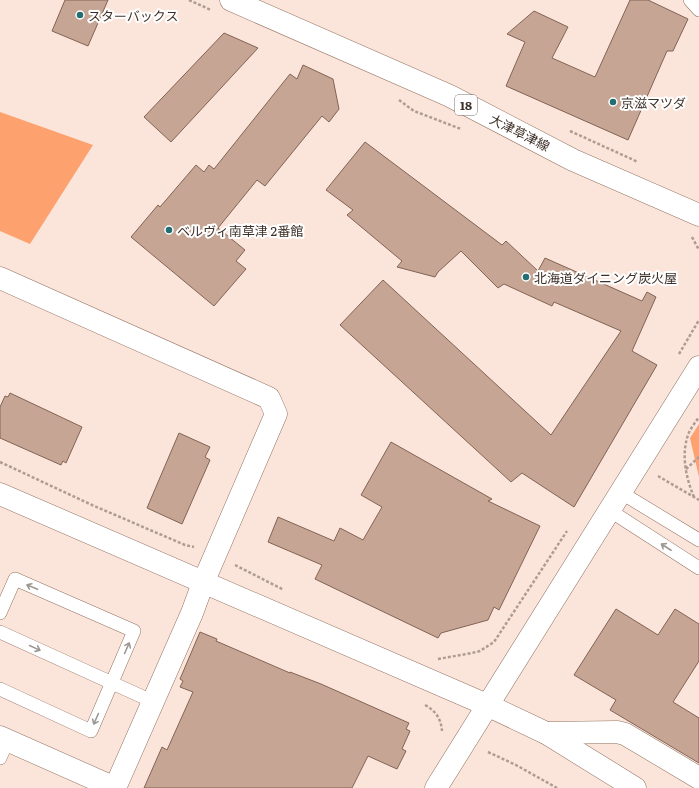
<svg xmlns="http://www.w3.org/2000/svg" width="699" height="788" font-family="Literata,'Noto Sans JP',serif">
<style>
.green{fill:#fda16e}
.building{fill:#c6a594;stroke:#826454}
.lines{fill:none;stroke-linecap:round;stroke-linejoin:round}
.lane-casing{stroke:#937464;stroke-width:14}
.street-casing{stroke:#937464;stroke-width:23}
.secondary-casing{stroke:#937464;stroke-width:23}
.primary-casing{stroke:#937464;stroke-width:23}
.path{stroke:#ae9c92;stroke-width:2.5;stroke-dasharray:3 2;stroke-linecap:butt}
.lane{stroke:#fff;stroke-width:13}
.street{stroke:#fff;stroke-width:22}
.secondary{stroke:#fff;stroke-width:22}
.primary{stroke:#fff;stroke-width:22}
.oneway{stroke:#9e9894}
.poi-dot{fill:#236e72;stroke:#fff;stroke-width:1.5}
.labels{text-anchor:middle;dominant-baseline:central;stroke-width:4;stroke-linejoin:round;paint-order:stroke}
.shield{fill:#fff;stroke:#776e69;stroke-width:1}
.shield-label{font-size:12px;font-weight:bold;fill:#3d3029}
.poi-label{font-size:13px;fill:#3d3029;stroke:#fff;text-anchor:start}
.street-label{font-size:13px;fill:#3d3029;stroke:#fff}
</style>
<rect width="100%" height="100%" fill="#fbe5da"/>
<!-- green -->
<path class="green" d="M0,112L93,145L30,244L0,231Z
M699,424V477L690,438Z"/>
<!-- building -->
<path class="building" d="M65,0H108L88,46L52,31Z
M630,0H648L688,19L673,51H667L628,140L506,86L525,42L507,34L534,11L568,27L552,58L595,77Z
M224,33L258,48L171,142L144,117Z
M303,65L333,79L339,109L329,122L322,116L265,186L257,180L218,228L245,250L236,261L246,269L214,306L131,237L158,205L160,207L196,165L204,172L209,165L214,169L290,74L297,79Z
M365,142L502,245L506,241L538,271L545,258L642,301L647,292L656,297L632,351L657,365L574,507L522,473L511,482L340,325L383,280L551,435L621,331L554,302L552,306L504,284L498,288L461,251L438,272L435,277L397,267L402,261L347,215L353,210L326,190Z
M10,393L82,427L66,463L63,461L61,465L0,438V407L5,396L8,397Z
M179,433L210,447L205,457L210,460L182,524L147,508Z
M391,442L492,499L488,501L540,526L499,610L494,607L488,620L441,633L438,638L315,579L322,565L268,542L278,517L334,541L340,528L363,540L382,507L361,495Z
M616,609L658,635L675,609L699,624V661L673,702L699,718V763L610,710L616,700L574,675Z
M200,632L217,639L216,641L290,673V672L321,684L409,723L406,729L410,731L402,749L406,751L397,769L368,756L352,788H144L162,747L167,750L193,692L180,687L183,681L180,679Z"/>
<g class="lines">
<!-- lane casing -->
<g class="lane-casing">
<path id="lane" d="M690,0L699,10
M620,492L699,540
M609,510L699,568
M0,613L15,579L134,631L91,731L0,689
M0,632L154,702
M0,758L8,740"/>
</g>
<!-- street casing -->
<g class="street-casing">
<path id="street" d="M0,278L269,398L276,414L203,583
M546,733L617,732L625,734L699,778
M0,737L115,788"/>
</g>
<!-- secondary casing -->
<g class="secondary-casing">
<path id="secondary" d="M0,494L487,705L546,733L635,788
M115,788L192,613L203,583
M436,788L699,367"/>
</g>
<!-- primary casing -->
<g class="primary-casing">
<path id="primary" d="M231,0L450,96L573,160L699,215"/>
</g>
<!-- path -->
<path class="path" d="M189,0L211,10
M399,100L414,111L461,129
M570,131L638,162
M692,237L699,250
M679,354L699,320
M0,462L92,505L185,545L194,547
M686,469L699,457
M658,476L699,500
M694,497C686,478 681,455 688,435C690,429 695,423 699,417
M235,565L284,590
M438,659L472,653L480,651L494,642L567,531
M425,705C436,711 441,719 442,731
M488,752L516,765L557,788"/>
<!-- lane -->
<use href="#lane" class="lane"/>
<!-- street -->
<use href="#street" class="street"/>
<!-- secondary -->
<use href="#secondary" class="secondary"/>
<!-- primary -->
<use href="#primary" class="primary"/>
</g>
<!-- one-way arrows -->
<defs><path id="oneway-shaft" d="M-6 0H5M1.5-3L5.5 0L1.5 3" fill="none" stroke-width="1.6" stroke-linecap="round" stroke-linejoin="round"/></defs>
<g class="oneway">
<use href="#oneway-shaft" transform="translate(666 547) rotate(-147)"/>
<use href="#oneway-shaft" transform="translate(32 587) rotate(-157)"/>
<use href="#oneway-shaft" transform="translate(35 648) rotate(25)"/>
<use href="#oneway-shaft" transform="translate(127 648) rotate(-66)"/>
<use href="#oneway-shaft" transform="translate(96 719) rotate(114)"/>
</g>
<!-- markers -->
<g class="poi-dot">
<circle cx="80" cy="15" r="4"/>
<circle cx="613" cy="102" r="4"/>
<circle cx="169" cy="230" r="4"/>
<circle cx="526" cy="277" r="4"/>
</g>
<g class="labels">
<!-- shield labels -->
<rect class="shield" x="455" y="95" width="22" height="20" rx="3"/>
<g class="shield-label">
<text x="466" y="105">18</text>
</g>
<!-- poi labels -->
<g class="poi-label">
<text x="88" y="15">スターバックス</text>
<text x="621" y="102">京滋マツダ</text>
<text x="177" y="230">ベルヴィ南草津 2番館</text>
<text x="534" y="277">北海道ダイニング炭火屋</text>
</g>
<!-- street labels -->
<g class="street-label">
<text transform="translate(520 132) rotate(27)">大津草津線</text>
</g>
</g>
</svg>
